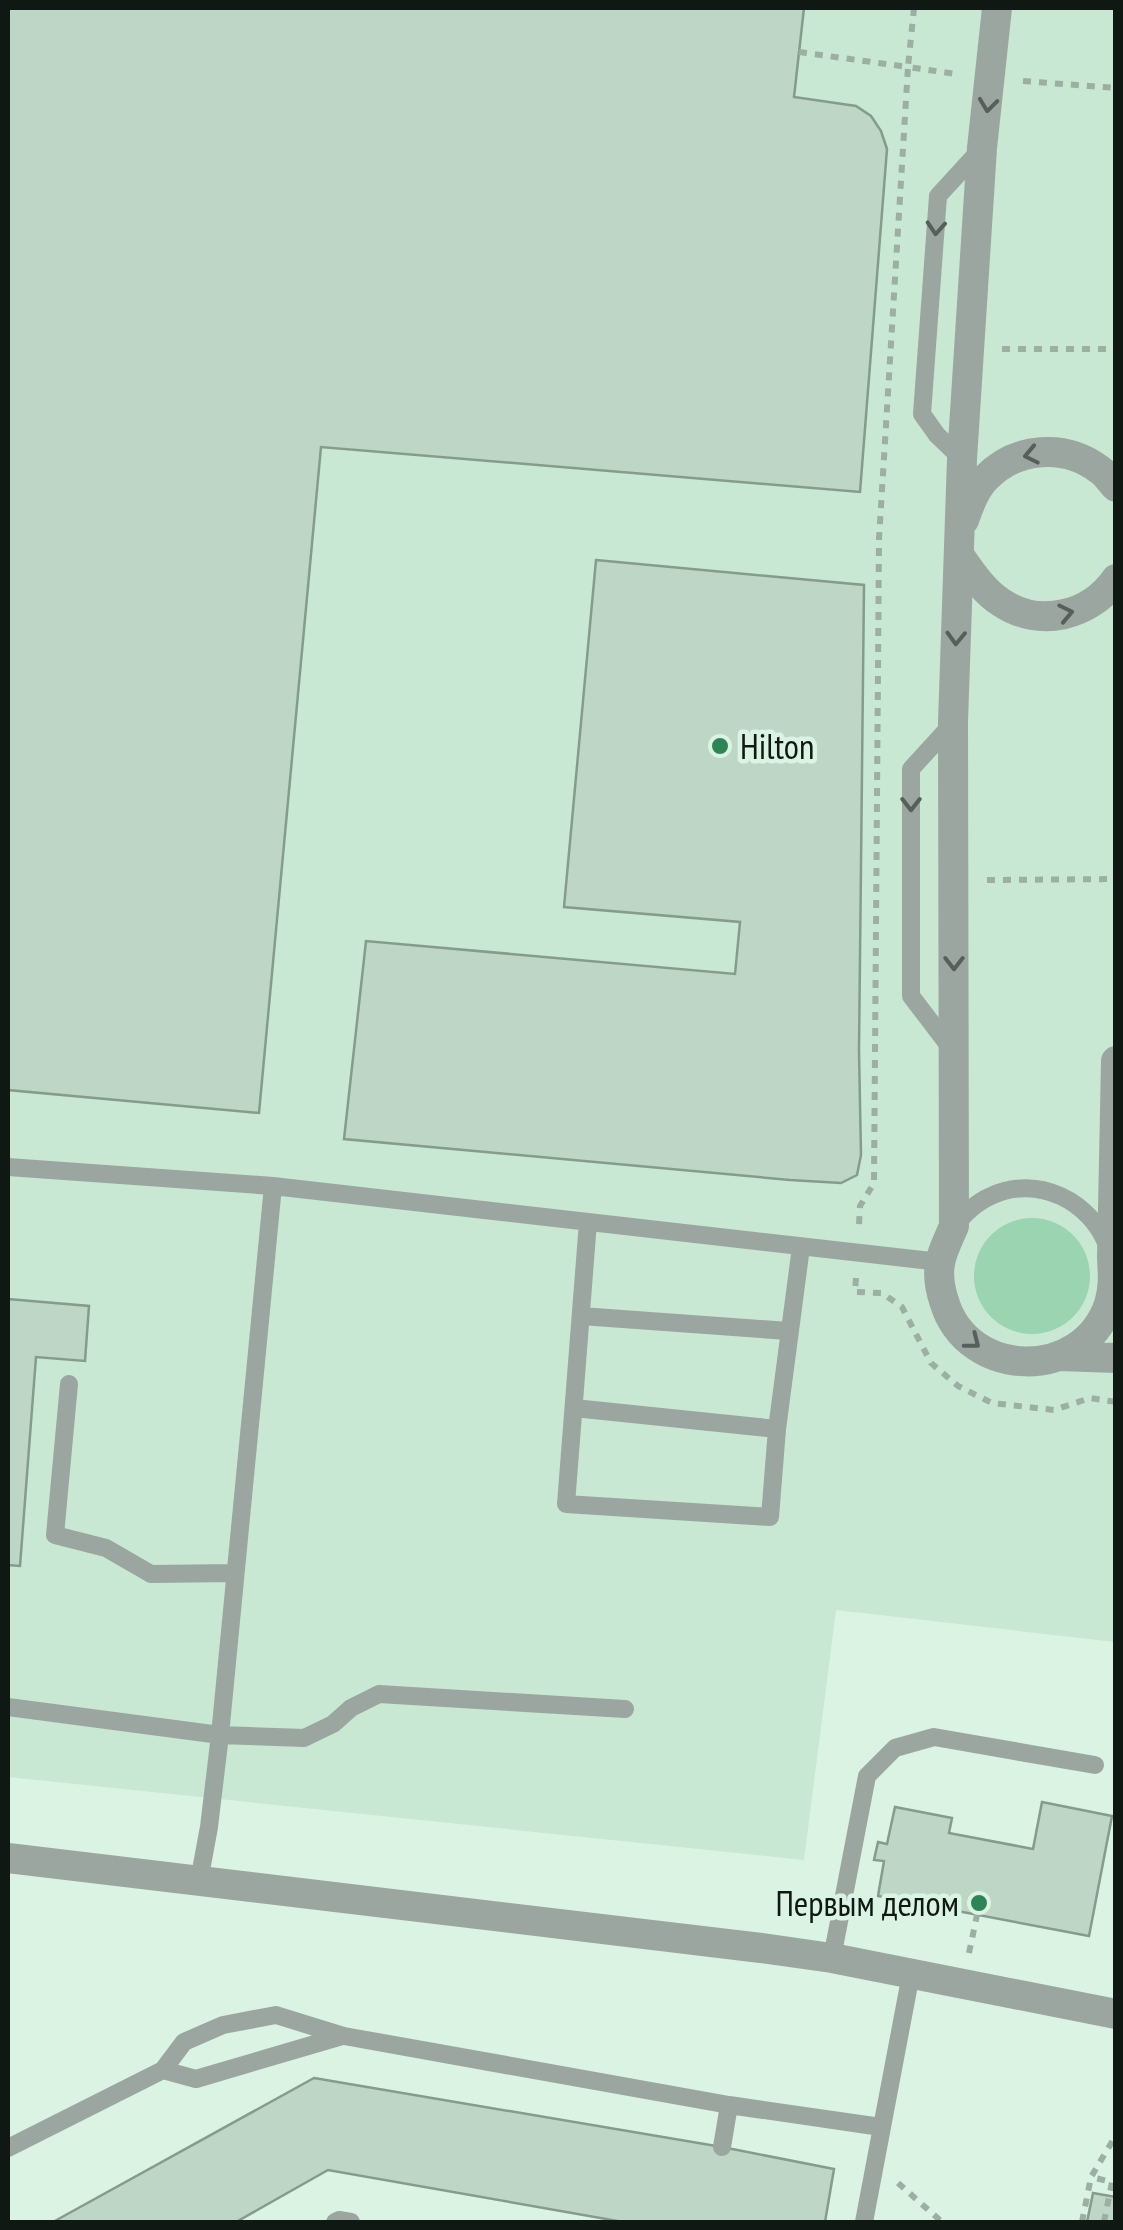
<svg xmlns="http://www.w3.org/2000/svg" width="1123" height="2230" font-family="'PT Sans Narrow',sans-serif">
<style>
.built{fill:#c8e8d3}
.green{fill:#9bd4b0}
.building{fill:#bdd6c6;stroke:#859c8d;stroke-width:2.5}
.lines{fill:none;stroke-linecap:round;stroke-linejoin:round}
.path{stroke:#9bafa2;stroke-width:6;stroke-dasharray:8 8;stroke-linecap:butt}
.lane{stroke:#9ca6a0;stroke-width:18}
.street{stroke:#9ca6a0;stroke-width:30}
.oneway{stroke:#565f5a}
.poi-dot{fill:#2f8457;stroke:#daf3e3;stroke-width:4}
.labels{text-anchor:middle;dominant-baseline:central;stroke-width:9;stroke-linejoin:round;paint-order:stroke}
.poi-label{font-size:35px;fill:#101813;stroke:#daf3e3;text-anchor:start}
</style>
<rect width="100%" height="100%" fill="#daf3e3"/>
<!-- built -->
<path class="built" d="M8,8H1115V1642L836,1610L804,1860L8,1777Z"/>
<!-- green -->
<path class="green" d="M974 1276a58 58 0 1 1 116 0a58 58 0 1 1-116 0Z"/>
<!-- building -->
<path class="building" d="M8,8H804L794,97L856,106L871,116L881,131L887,149L860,492L321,447L259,1113L8,1090Z
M596,560L864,585L859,1051L861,1155L857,1175L841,1183L790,1180L344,1139L366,941L735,974L740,922L564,907Z
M8,1299L89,1306L85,1361L36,1357L20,1566L8,1565Z
M1042,1802L1112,1816L1089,1936L878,1896L884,1861L874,1860L878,1842L887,1844L895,1807L952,1818L949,1833L1033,1849Z
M314,2078L722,2147L834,2169L825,2222H623L328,2170L236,2222H53Z
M1093,2193L1116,2197V2222H1087Z"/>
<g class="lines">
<!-- path -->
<path class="path" d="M914,8L908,67L956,74
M799,52L908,67L879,539L874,1183L860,1206L859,1225
M1023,81L1116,88
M1002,349H1116
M987,880L1116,879
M856,1278L855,1292L882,1293L902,1307L931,1363L958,1386L992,1403L1054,1410L1090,1398L1116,1402
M969,1953L977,1915
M898,2183L942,2222
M1082,2222L1091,2177
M1104,2222L1112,2182L1091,2177L1116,2135"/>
<!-- lane -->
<path class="lane" d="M962,459L937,435L922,414L938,196L982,148
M953,723L911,769V996L953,1051
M8,1167L273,1186L940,1262
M588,1222L566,1504L770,1517L777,1429L801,1247
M954,1226C965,1214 975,1203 991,1196C1037,1174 1092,1201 1108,1248
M581,1316L788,1331
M69,1384L55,1535L106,1548L151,1574L235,1573
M574,1408L777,1429
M8,1707L220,1735L304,1738L333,1724L351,1708L379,1694L625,1709
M199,1881L209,1827L220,1735L273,1186
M832,1958L867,1776L895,1748L934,1737L1095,1765
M163,2070L184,2042L223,2025L276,2015L344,2036L729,2105L881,2127
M722,2147L729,2105
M8,2148L163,2070L196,2079L342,2036
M335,2222L339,2220L351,2222
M864,2222L911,1974"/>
<!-- street -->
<path class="street" d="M997,8L982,148L962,459L953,722L954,1226C949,1238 942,1251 940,1263C938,1275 940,1289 944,1301C967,1380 1083,1382 1109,1304C1114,1288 1113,1273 1112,1258L1116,1061
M964,520C969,506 975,489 986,478C1016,447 1065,443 1100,470C1106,474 1111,482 1116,487
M959,555C971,572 984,592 1002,603C1040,628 1090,616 1116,579
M1059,1356L1116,1358
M8,1858L761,1948L832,1958L1116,2014"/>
</g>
<!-- one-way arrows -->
<defs><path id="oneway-chevron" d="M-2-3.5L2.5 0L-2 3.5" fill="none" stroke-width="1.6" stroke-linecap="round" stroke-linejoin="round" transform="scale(2.5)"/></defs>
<g class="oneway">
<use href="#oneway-chevron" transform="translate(988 105) rotate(97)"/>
<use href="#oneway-chevron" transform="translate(936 228) rotate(94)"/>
<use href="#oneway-chevron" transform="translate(1031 455) rotate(168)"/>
<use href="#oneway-chevron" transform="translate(1066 613) rotate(-12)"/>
<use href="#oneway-chevron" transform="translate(956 638) rotate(92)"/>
<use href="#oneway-chevron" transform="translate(911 804) rotate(90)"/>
<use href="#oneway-chevron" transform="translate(954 963) rotate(90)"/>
<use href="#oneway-chevron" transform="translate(973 1342) rotate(38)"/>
</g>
<!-- markers -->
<g class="poi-dot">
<circle cx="720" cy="746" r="10"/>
<circle cx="979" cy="1903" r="10"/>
</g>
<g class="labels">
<!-- poi labels -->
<g class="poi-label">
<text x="740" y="746">Hilton</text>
<text x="959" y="1903" text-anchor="end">Первым делом</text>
</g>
</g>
<!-- border -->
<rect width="1123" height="2230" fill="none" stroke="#101813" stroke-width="20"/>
</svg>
